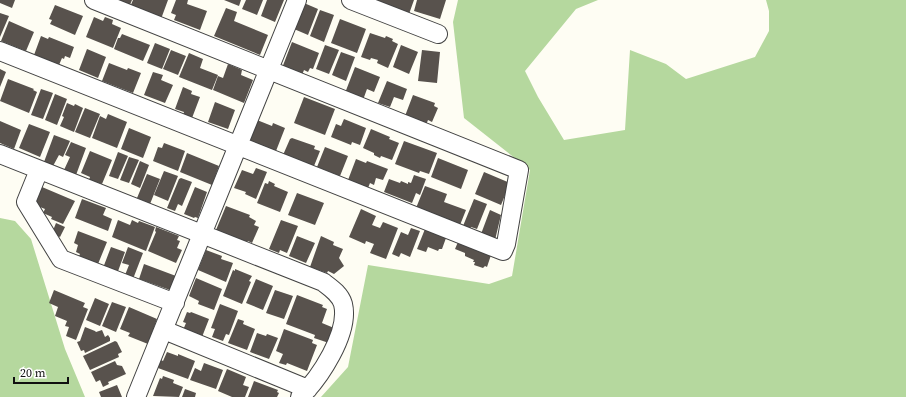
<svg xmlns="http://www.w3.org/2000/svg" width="906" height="397" font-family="'Source Serif 4',serif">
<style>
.forest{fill:#b5d89e}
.building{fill:#58524d}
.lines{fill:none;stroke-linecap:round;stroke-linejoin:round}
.minor-casing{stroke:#434343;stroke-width:20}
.minor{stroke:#fff;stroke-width:18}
</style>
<rect width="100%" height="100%" fill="#fefdf3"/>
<!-- forest -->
<path class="forest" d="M458,0H598L576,9L525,71L538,97L564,140L625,130L630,50L666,64L686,79L755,57L769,31V11L766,0H906V397H321L348,367L368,265L489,284L512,276L530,170L464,118L453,22Z
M0,218L15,221L31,239L65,349L85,397H0Z"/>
<!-- building -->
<path class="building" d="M0,0H15L12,8L0,3Z
M111,0H132L129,7Z
M133,0H168L161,19L130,7Z
M176,0H188L187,4L207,11L200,30L174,20L176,15L171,13Z
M224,0H241L239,6Z
M246,0H263L257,15L242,9Z
M267,0H284L275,22L261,16Z
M374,0H414L409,14Z
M417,0H446L440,19L414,11Z
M304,3L318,9L308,35L294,29Z
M55,5L83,16L75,35L50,24L52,20L49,19Z
M226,8L237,12L234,21L268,35L260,55L214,36Z
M320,10L334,15L324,42L310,36Z
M0,13L9,16L0,37Z
M94,17L103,21L105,17L113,20L112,24L121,28L113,48L86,37Z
M340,19L366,29L357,53L331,43Z
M9,21L34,32L26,51L1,41Z
M370,33L385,38L386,36L393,39L392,41L398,44L388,68L377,63L378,60L371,58L370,60L361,57Z
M122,34L150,45L143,61L114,49L118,38H120Z
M41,36L48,39L49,37L74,47L70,58L65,56L64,59L62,58L59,65L34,55Z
M292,42L319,53L313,69L310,68L308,72L304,70L302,75L282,68Z
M155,43L170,49L162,69L147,63Z
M325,45L339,50L329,74L316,69Z
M401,45L418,52L409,74L393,67Z
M87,49L106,57L98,78L79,70Z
M171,50L186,56L178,75L163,69Z
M422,50L440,52L437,83L418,81Z
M341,52L355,57L346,81L332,75Z
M189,53L203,59L200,68L218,75L212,90L179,77Z
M109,63L127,70L128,68L141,73L133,93L102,81Z
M228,64L242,70L241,75L253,80L244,103L213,90L218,76L223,78Z
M355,67L380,77L374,92L367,89L363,100L345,93Z
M0,69L6,72L0,87Z
M153,72L163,75L161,80L173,85L165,103L144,95Z
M8,79L34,89L33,90L37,92L29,113L0,101Z
M387,81L407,89L403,100L394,97L390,107L378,103Z
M183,87L192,91L191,94L200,97L192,118L183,115L184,112L175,109Z
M41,89L53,93L43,119L31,115Z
M55,94L67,99L57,125L45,120Z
M413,95L435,103L434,106L438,108L432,122L428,120L426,125L405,116Z
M304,97L335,109L325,135L294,123Z
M215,102L235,110L228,129L208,122Z
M67,103L74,106L75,104L83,108L74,132L60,126L64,117L62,116Z
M85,108L100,114L90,138L75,132Z
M108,114L127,122L117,148L92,138L100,116L106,119Z
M344,119L366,128L360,145L352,142L351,145L331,137L336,124L341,126Z
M257,120L272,126L273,123L285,128L276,151L249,141Z
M0,121L21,130L14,149L0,143Z
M29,124L50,132L40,157L19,148Z
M129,128L151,137L143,158L121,149Z
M371,129L390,137L389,139L399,143L392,160L381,156L380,158L374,155V153L363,148Z
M54,135L70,141L63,157L59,155L53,166L44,162Z
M292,138L315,146L314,149L320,151L314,166L295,161V159L283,155L290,139Z
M404,141L437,153L429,174L420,171L419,173L395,164Z
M71,142L86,148L76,175L64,170L70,157L65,155Z
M164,143L185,151L178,171L153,161L158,147L162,148Z
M325,147L348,156L340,176L317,167Z
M90,151L112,160L102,184L89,180L90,177L81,173Z
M118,152L128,156L118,179L109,176Z
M187,153L219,166L212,185L180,172Z
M129,157L139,160L129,183L120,180Z
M438,158L468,170L461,189L431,177Z
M356,159L366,163L367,161L388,169L383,180L376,178L374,185L370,183L368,188L348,180Z
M140,161L149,165L140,188L131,184Z
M256,168L267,172L256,199L245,194L246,192L234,188L242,170L253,174Z
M164,171L178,176L168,201L154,195Z
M484,172L510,183L501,205L475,194Z
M147,174L160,179L150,204L137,198Z
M414,175L426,179L420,195L416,193L412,203L384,192L389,179L400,183L401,181L408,184V182L411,183Z
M181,178L192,182L182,206L178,204L175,211L167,208L179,179Z
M269,181L275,184L274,186L288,192L280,212L257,203L265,183L268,184Z
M425,186L447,194L444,202L466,210L460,225L416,208Z
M42,187L75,201L63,224L51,219L52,217L43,213L45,209L35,205Z
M195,187L207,192L198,218L195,217L194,218L184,214Z
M297,193L324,203L315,225L288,215Z
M82,199L106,208L103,215L112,219L108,231L75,218Z
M474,199L487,204L477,229L471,227L470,229L463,226Z
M226,206L250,215L249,217L256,221L254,225L259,227L252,243L248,241L247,242L216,230Z
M361,209L376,216L372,225L380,228L383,222L398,228L386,259L370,253L374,244L366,241L365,244L349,237Z
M490,210L501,215L495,240L481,234Z
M118,220L130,225L132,220L138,223L139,221L155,227L146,251L112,237Z
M281,220L298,226L287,253L280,250L279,253L269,249Z
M56,223L65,227L60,237L52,233Z
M156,227L179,236L177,240L180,241L177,248L182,250L176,263L148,251L156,232L155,231Z
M411,228L420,231L410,257L401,253L399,257L392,254L401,232L408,235Z
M425,229L446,238L442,249H439L438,251L428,247L426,252L417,249Z
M78,231L107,242L98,264L79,256L80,254L76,252L78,245L74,243Z
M297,236L315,243L306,263L289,256Z
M321,236L334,242L333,245L343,249L339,258L344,266L334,274L328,271L327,273L310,267Z
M458,242L491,255L487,267L485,266L483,268L474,265L475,262H473L474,260L465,256V253L455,249Z
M111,247L125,252L117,274L103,268Z
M128,247L143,253L133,279L125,275L129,265L122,263Z
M206,250L222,256L221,259L233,263L226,282L198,270Z
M144,264L176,276L170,290L139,279Z
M235,269L252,276L249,281L251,282L242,304L223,296L233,270L235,271Z
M196,278L222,289L214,310L198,304L199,301L189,296Z
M256,279L273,286L263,310L246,303Z
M54,290L85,303L83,307L88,309L76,340L66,336L69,327L65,326L67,321L55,316L58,307L49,303Z
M275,290L293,296L284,319L266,313Z
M297,295L323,305L322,307L327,309L322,323L334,328L329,343L314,338L315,335L286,324Z
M95,298L109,304L100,326L86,320Z
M112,302L126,307L116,332L102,326Z
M220,304L238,311L229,335L226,334L223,341L212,337L215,329L211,328Z
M129,307L157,319L148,344L128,336L130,333L120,329Z
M187,312L190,313L191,312L209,319L202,337L183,330L186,323L183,322Z
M238,319L244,321L243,324L255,329L247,350L228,343Z
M85,327L95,331L96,332L102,330L105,337L108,335L110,338V341L85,353L84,350L81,351L77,342L80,341Z
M284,329L313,340L312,343L317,345L307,371L287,363L286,365L279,363L283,354L276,351Z
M257,333L266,336L267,334L278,338L269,359L250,352Z
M115,341L117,342L122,352L118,354L119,357L90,370L83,356Z
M167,352L178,356V354L195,361L188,379L158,368L161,360L163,361Z
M115,361L117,365L122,366L126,374L108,382L109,384L103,387L100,380L96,382L91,372Z
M204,363L223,370L216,389L190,380L195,368L201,371Z
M227,369L246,377L243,385L249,387L245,397H232L218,391Z
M163,376L174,380L173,383L183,387L179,397L153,396L160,378L162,379Z
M254,381L278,390L277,392L279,393L277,397H248Z
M117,385L122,397H101L99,392Z
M185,389L196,393L195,397H182Z"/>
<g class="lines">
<!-- minor casing -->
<g class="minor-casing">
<path id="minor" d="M351,0L438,34
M0,51L503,251L506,244L519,170L94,0
M0,154L323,282C331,288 340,294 343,304C350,333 319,379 300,397
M39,170L26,202L61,259L175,303
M164,330L308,389
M136,397L297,0"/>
</g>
<!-- minor -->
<use href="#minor" class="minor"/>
</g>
<!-- scale -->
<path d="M14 377v6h54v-6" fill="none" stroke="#101010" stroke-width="2"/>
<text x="20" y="377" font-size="12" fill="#101010" stroke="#ffffff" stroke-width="3" paint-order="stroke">20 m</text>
</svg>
